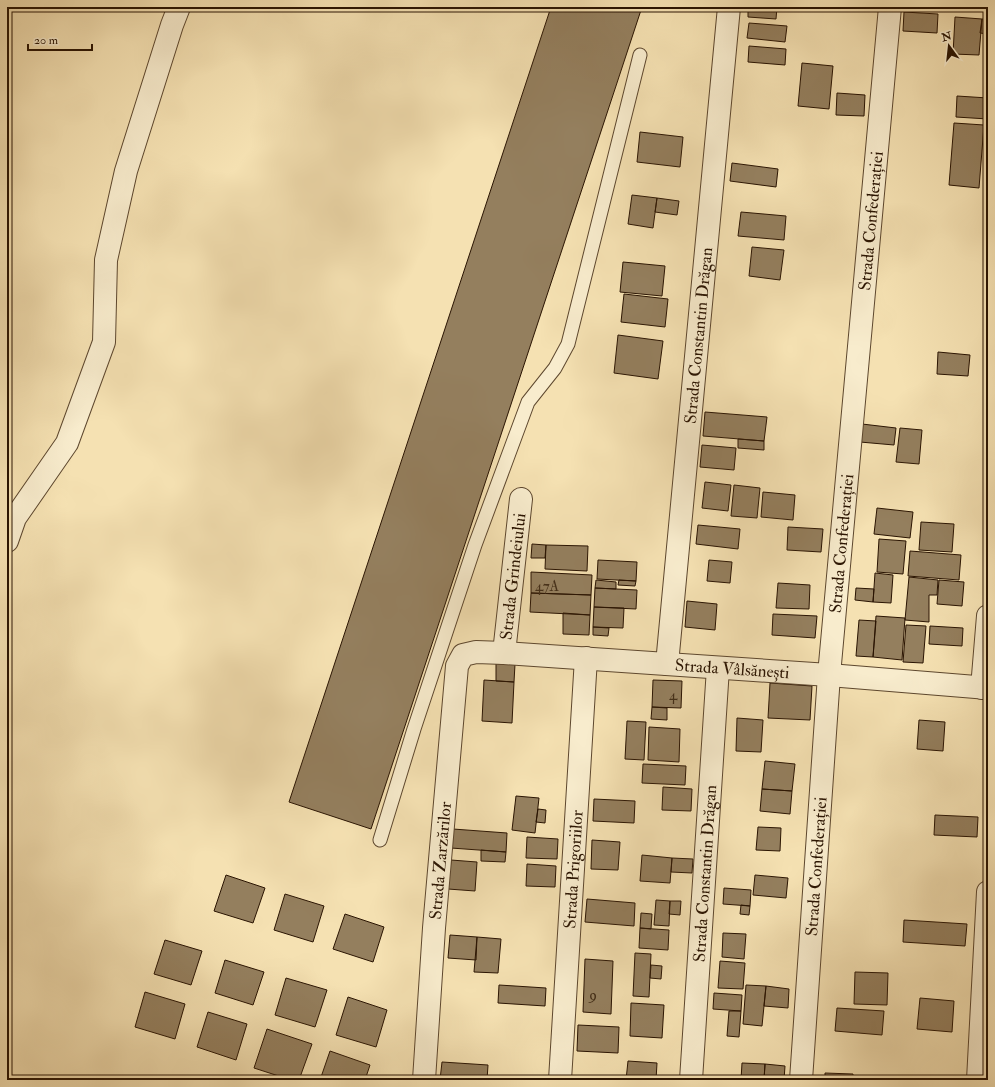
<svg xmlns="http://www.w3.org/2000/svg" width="995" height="1087" font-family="'IM FELL Double Pica',serif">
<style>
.building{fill:#947f5e;stroke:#2a1402}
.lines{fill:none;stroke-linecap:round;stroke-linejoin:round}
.lane-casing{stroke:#5d472e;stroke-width:15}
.street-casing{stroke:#5d472e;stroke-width:24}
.lane{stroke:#f8eccd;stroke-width:13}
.street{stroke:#f8eccd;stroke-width:22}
.labels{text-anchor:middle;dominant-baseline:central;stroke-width:4;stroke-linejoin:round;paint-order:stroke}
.number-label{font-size:15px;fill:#442f19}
.street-label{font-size:17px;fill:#2a1402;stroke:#f8eccd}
</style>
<rect width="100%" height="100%" fill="#f5e1b2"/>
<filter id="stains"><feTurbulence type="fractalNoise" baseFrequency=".005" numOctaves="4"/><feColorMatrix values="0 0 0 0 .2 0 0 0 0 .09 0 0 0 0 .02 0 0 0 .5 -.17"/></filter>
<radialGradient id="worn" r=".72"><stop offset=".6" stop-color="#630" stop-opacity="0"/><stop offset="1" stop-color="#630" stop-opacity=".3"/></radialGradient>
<!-- building -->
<path class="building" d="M551,7H642L371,829L289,802Z
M748,7H777L776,19L748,17Z
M904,12L938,14L937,33L903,31Z
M955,17L982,19L979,55L953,54Z
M982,19H988V34L980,33Z
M749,23L787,26L785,42L747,38Z
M749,46L786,49L785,65L748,62Z
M802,63L833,66L829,109L798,106Z
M837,93L865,95L864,116L836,115Z
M957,96L988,98V119L956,117Z
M954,123L984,125L979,188L949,185Z
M640,132L683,137L680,167L637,162Z
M732,163L778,169L776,187L730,181Z
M632,195L657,198L653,228L628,224Z
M657,198L679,201L677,215L655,212Z
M741,212L786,216L784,240L738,236Z
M752,247L784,250L780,280L749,276Z
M623,262L665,266L662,296L620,292Z
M624,294L668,299L665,327L621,322Z
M618,335L663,341L658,379L614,373Z
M938,352L970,355L968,376L937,374Z
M705,412L767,417L764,441L703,436Z
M862,424L896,428L894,445L860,442Z
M900,428L922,430L919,464L896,462Z
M738,439L764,441V450L738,448Z
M702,445L736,448L734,470L700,467Z
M705,482L731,485L728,511L702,508Z
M734,485L760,488L757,518L731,516Z
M763,492L795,495L793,520L761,517Z
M877,508L913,512L910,538L874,534Z
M921,522L954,524L952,552L919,550Z
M698,525L740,529L738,549L696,544Z
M788,527L823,529L821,552L787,550Z
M879,539L906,541L903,574L877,572Z
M532,544L546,545L545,558H531Z
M546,545L588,546L587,571L545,569Z
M910,551L961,555L959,580L908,576Z
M598,560L637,562L636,581L597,579Z
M709,560L732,562L730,583L707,581Z
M531,572L592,575L591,595L531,593Z
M875,573L893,575L891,603L873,602Z
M909,577L938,580L937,595H929V622L905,620Z
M596,580L616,582V589L595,588Z
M619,580L636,581L635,586L618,585Z
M939,580L964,582L962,606L937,604Z
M778,583L810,585L809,609L776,608Z
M595,588L637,590L636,609L594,607Z
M856,588L874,589L873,602L855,600Z
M531,593L591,595L590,615L530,612Z
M687,601L717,604L715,630L685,627Z
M594,607L624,608L623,628L593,627Z
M563,613L590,615L589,635L563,634Z
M773,614L817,616L815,638L772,635Z
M876,616L905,618L902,660L873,657Z
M859,620L876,621L873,657L856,656Z
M906,625L926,626L923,663L903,662Z
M930,626L963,628L962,646L929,644Z
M593,627L609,628L608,636L593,635Z
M496,663L515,664L514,682L496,681Z
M484,680L514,682L512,723L482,721Z
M653,680L682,681L681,708L652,707Z
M770,683L812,686L810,720L768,718Z
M652,707L667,708V720L651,719Z
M737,718L763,720L761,752L736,751Z
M919,720L945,722L943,751L917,749Z
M627,721L646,722L644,760L625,759Z
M649,727L680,729L679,762L648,760Z
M765,761L795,764L792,791L762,789Z
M643,764L686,766L685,785L642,783Z
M663,787L692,789L691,811L662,810Z
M762,789L792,791L790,814L760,811Z
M516,796L539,798L535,833L512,830Z
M594,799L635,801L634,823L593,821Z
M538,809L546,810L545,823L536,822Z
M935,815L978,817L977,837L934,835Z
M758,827L781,828L780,851L756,850Z
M453,829L507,833L506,852L451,848Z
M527,837L558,839L557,859L526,858Z
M592,840L620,842L618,870L591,869Z
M481,850L506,852L505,862L481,861Z
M642,855L672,858L670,883L640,881Z
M672,858L693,859L692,873L671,872Z
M451,860L477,862L475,891L448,889Z
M527,864L556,866L555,887L526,886Z
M226,875L265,888L253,923L214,911Z
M755,875L788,878L786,898L753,895Z
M724,888L751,890L750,906L723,904Z
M285,894L324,906L313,942L274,930Z
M587,899L635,903L634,926L585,922Z
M656,900L670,901L669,926L654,925Z
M670,901H681L680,915L669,914Z
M741,905L750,906L749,915L740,914Z
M641,913L652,914L651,929L640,928Z
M345,914L384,927L373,962L333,949Z
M904,920L967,924L965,946L903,942Z
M640,928L669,930L668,950L639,948Z
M723,933L746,934L744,959L722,957Z
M450,935L477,937L476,960L448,958Z
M477,937L501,939L498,973L474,972Z
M165,940L202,951L191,985L154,974Z
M635,953L651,954L649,997L633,996Z
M585,959L613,961L611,1014L583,1012Z
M225,960L264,972L253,1005L215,993Z
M720,961L745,963L743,989L718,988Z
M651,965L662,966L661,979L650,978Z
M855,972L888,973L887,1005L854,1004Z
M286,978L327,990L315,1027L275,1015Z
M499,985L546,988L545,1006L498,1003Z
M746,985L766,986L762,1026L743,1024Z
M766,986L789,989L788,1008L764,1006Z
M145,992L185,1004L175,1039L135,1027Z
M714,993L742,995L741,1011L713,1009Z
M348,997L387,1010L376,1047L336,1035Z
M920,998L954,1001L952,1032L917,1029Z
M631,1003L664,1005L662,1038L630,1036Z
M837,1008L884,1011L882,1035L835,1031Z
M729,1011H741L739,1037L727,1036Z
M208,1012L247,1024L236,1060L197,1047Z
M578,1025L619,1027L618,1053L577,1051Z
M267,1029L312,1044L299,1080H291L254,1068Z
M330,1051L370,1065L365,1080H320Z
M628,1061L657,1063L656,1080H626Z
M442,1062L488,1065L487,1080H440Z
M742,1063L765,1064L764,1080H741Z
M765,1064L785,1066L784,1080H764Z
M825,1073L853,1074V1080H825Z"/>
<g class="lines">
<!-- lane casing -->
<g class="lane-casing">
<path id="lane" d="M380,840L414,729L475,545L528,402L555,368L568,344L640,55"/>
</g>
<!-- street casing -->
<g class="street-casing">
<g id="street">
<path d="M7,541L15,518L67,443L104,342L106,260L126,171L172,25L179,7"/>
<path id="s1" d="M504,653L521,499"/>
<path id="s2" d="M667,664L729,7"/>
<path d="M982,688L988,616"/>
<path id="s3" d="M424,1080L434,928L457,666L463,655L476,652L504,653L829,675L988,688"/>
<path id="s4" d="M560,1080L586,658"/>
<path id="s5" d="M691,1080L718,668"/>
<path id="s6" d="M801,1080L829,675L890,7"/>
<path d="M978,1080L988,892"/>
</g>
</g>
<!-- lane -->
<use href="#lane" class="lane"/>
<!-- street -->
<use href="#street" class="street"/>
</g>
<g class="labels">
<!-- number labels -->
<g class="number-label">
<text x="547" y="586">47A</text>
<text x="673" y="695">4</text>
<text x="593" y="995">9</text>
</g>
<!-- street labels -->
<g class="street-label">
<text stroke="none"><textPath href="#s6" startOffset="862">Strada Confederației</textPath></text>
<text stroke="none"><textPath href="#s2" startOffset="330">Strada Constantin Drăgan</textPath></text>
<text stroke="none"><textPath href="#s6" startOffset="538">Strada Confederației</textPath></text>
<text stroke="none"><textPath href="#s1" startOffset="77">Strada Grindeiului</textPath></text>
<text stroke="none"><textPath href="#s3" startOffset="698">Strada Vâlsănești</textPath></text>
<text stroke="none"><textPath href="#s3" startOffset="220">Strada Zarzărilor</textPath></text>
<text stroke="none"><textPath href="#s6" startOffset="214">Strada Confederației</textPath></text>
<text stroke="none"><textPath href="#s4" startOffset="211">Strada Prigoriilor</textPath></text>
<text stroke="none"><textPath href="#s5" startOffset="207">Strada Constantin Drăgan</textPath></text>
</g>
</g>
<!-- margin -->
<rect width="995" height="1087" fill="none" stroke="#f5e1b2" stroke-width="24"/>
<rect x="8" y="8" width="979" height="1071" fill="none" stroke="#2a1402" stroke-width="2"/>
<rect x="12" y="12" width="971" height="1063" fill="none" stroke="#2a1402"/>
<!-- north arrow -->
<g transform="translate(949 46) rotate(345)" stroke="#f8eccd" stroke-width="3" paint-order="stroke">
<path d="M0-3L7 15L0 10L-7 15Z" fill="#2a1402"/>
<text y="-6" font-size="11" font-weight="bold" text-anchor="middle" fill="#2a1402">N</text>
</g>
<!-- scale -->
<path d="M28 44v6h64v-6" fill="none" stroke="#2a1402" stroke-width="2"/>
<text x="34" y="44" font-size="12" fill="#2a1402" stroke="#f8eccd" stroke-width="3" paint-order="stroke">20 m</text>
<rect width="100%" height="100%" filter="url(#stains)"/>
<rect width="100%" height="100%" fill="url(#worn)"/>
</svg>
